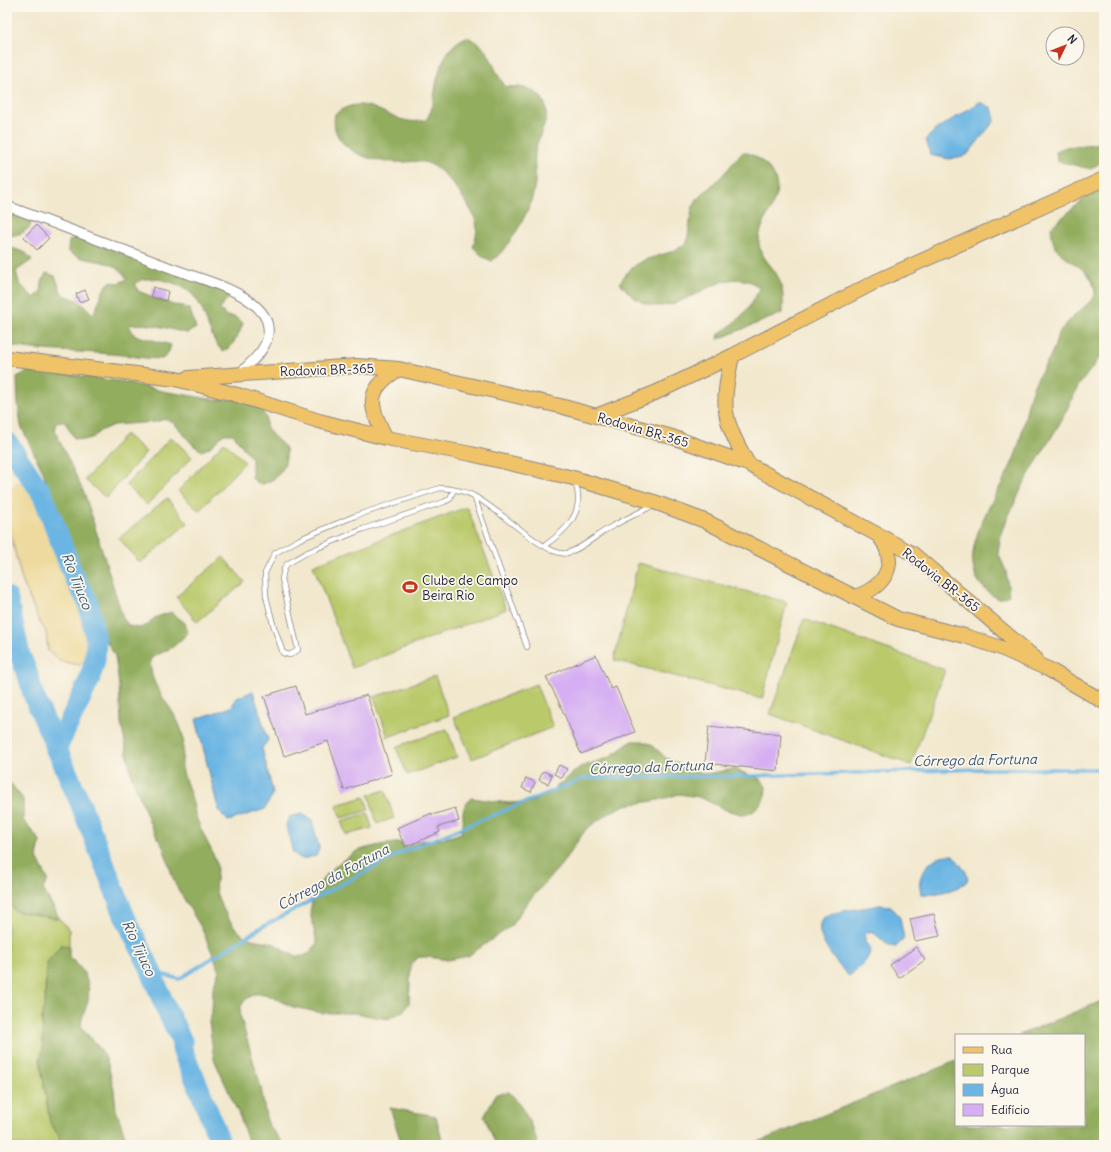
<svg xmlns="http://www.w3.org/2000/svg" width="1111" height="1152" font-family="Delius,sans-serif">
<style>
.green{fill:#bac96b;stroke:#6e7653}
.forest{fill:#93ad5f;stroke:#5a684d}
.sand{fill:#eeda9e;stroke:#887e6c}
.water{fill:#6ab5e3;stroke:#466c8f}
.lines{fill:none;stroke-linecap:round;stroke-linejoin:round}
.stream{stroke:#6ab5e3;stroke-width:3.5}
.river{stroke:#6ab5e3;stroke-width:21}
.building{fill:#d5aef3}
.lane-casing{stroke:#8a8584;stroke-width:6}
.street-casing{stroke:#8a8584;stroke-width:11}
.primary-casing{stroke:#8a8584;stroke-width:16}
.lane{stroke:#fff;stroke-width:4.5}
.street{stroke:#fff;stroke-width:9}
.primary{stroke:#f0c369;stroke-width:14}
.labels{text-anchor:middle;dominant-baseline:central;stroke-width:3.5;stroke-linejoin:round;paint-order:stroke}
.street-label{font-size:13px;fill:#22223b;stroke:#fbf7ec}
.poi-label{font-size:13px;fill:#22223b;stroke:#fbf7ec;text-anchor:start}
.water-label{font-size:14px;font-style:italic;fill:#3b5576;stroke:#fbf7ec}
</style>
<rect width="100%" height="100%" fill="#fbf7ec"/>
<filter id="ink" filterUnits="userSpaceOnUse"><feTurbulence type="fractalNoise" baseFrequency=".025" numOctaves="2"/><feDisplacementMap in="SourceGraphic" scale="8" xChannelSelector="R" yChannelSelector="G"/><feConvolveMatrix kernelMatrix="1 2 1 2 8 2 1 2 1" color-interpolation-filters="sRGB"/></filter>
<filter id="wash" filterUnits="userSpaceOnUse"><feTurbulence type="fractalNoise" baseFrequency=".012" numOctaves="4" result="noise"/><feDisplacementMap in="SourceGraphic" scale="16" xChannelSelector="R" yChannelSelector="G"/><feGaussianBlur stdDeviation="0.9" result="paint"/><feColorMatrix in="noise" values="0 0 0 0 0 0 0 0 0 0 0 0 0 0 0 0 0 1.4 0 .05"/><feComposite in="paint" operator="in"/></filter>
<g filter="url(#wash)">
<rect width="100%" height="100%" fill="#f2e8ce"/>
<!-- green -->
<path class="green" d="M125,434L146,452L106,498L85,480Z
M171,437L192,457L147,505L126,485Z
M224,442L245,462L199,511L178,491Z
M167,498L188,523L140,563L119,538Z
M467,507L506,609L352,668L313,565Z
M223,557L245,582L197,622L176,597Z
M638,563L787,602L762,699L614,660Z
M804,619L945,670L911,765L770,714Z
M435,676L449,715L388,737L374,697Z
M536,684L553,727L472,759L454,717Z
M447,729L457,757L407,775L396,747Z
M385,790L394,818L377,824L369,795Z
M365,797L369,810L341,818L336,805Z
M368,813L372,828L346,835L341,821Z
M7,900L15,911L60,919L69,930V946L61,945L45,984V1001L42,1018L43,1049L40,1060L50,1123L59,1136L61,1145H7Z"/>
<!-- forest -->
<path class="forest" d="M467,37C495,49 489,66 506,87C527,85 550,93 546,119C544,129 538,138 536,148C533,158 536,171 535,182C534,206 511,246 492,261L483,257L473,247C480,226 477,220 466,202C456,188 446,172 430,164C418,159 407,163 395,162C367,162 328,147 335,114C370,87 390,130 426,120C433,110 433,102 435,91C438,70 446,44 467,37Z
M1104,143V160L1091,169L1057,161L1056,151L1066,147Z
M743,152C754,154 760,159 768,167C793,195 757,216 759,245C761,258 774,267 779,279C784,289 783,302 783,313L718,339L719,334C735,323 754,307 759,287C714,253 670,347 620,283C639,250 662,262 687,243L692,209L697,199L720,178Z
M1104,188V352L1079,385L1060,423L1025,481L1002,530L998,553L1006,571L1009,595L999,599C938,568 1000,496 1015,456C1024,433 1025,407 1034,385C1040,372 1049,361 1054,348C1056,343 1056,338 1059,333C1068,319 1084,309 1095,296C1095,267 1071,267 1057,249C1052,243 1052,235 1051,227L1084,199Z
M7,205L32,218L30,227L22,233L7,237Z
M77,236L233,295L225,301L220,309L226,316L235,317L243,323C239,335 234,345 223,352C198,325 213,294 167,281C155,278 146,277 135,283L138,291L173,305L183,306L190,310L196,328L187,333C167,329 151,322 129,325L134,335L171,345L168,354L162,359C145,359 129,355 112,354C77,351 41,352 7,345V243L9,247L26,253L32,260L16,271L19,283L34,298L41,292L42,282L46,273L55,276L62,294L79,301L93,314C101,302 99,292 110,282L119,283L127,279C112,254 87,266 68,251L69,241Z
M28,371L48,372L126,382L162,391L217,400L235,399L261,409L266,417V426L272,435L286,448C288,468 278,480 260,485L252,478V459L233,434H224L210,447L202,451L193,445L174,423L165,419L155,422L113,425L100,431L93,437L84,440L74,438L65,422H56L55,431L85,495L123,618L129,626L139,628L148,625L154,618L171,612L185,623L188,633L173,647L151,658C147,688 174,705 182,732C186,744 181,755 182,768C184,778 189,789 192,800C194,805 194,812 196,817C201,833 211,846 216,862C219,872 213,884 217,895C222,908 231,926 243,935C254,943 271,939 280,947C296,959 306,961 317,943L310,912L314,893L324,877L339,863L357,851L367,848L385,844L443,839L461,833C467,817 457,811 471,798L509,803L531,802L548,794L580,767L608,758L632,741H642L651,744L666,758L688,768L706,774L734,769L762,780L766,787L765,797L760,805L754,811L745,815L726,810L699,797L679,794L659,800L625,805L609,813L586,829L561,865L526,904L510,927L468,956L448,960L428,957H419L411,964L409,1003L404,1010L395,1016L387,1019L355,1013H322L293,1007L265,994H255L246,999L241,1006L240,1015L261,1088L266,1117L269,1126L285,1145H249L240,1117L214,1059L209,1021L212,1012L213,987L217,978L219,969L202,929L175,884L163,847L152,828L132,778L121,723L119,685L115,656L96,621L89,601L65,544L52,504L44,474L21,426L18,404L17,377Z
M7,779L23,799V820L40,841L37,858L48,880L43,889L60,919L15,911L7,900Z
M61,945L69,946V957C83,968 91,981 88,1000C86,1010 81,1017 81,1027L101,1050L107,1060L114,1090L116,1109L128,1145H61L59,1136L50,1123L40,1060L43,1049L42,1018L45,1001L47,962Z
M1104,1000V1145H756L758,1142L956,1061V1125H1084V1035H1019Z
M509,1092C524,1107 532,1125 538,1145H496L484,1116L496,1094Z
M390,1108L436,1116L443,1145H402Z"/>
<!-- sand -->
<path class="sand" d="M28,482C41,503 47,526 57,549C68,572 112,647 79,665L60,661L48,651L46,631L40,623L22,580L7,520V499L11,488L15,484Z"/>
<!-- water -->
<path class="water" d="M980,102L992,108L995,120L967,155L949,159L930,155L926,139L938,128Z
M253,691L268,740L262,748L273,793L265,809L228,821L219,812L196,719L232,707L235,699Z
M302,814L312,820L319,848L316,856L302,859L293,853L286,825L289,817Z
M953,855L966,872L968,880C960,890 935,895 922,894C915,879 925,865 938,857C941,855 949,855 953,855Z
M879,905L891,906L900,918L904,939L896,947L889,946L872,931L865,933V941L871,950C867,962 860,968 849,976C838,966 804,926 828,915C837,911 867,908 879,905Z"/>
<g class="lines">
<!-- stream -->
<path class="stream" d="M151,971L179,979L260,928L400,853L585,778L752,776L982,769H1104"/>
<!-- river -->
<path class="river" d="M7,442L43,495L74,577L88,602L96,640L95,660L89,681L56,750
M7,597L20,655L28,675L33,694L79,800L125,917L149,966L166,1009L182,1041V1048L185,1057L199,1088L221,1145"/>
</g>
<g id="blocks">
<!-- building -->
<path class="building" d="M36,225L49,238L37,250L24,237Z
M153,287L168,291L166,301L151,297Z
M85,290L89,299L79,302L76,294Z
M596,655L611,689L616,687L635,732L581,754L558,700L546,677Z
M296,686L305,714L367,695L392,774L344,790L328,741L284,756L264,696Z
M709,726L781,734L778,771L705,763Z
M559,765L567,769L562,778L554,774Z
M543,771L552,775L548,784L539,780Z
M526,778L535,782L531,792L522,788Z
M455,808L459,821L438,827L440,832L405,847L397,828L432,813V815Z
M934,914L940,936L915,941L910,919Z
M916,947L925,960L899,978L890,965Z"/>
</g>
</g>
<g filter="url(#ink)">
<use href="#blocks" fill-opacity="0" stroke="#8a8584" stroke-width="1"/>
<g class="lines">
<!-- lane casing -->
<g class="lane-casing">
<path id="lane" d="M453,491L450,499L444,502L363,529L308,552L287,564L284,569L282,579L298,650L290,655L283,653L273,624L266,596L265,573L275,553L300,539L355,516L440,488C447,488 464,491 470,494C493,503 547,559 567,553C582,549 595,536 609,528C623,520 638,513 652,506
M474,496L527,647
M544,546C567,530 586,512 575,482"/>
</g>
<!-- street casing -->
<g class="street-casing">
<path id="street" d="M7,206C59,225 111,245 163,265C190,276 219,282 244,297C255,304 267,314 268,327C271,347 251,362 239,374"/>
</g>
<!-- primary casing -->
<g class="primary-casing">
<path id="primary" d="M732,356C721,409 722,417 748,464
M7,358L176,379L241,396L319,421L386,438L471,454L573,478L657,503L705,521L898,619L965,636L1001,648L1048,669L1104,702
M188,378L357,366L399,369L560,406L672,437L748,464L913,554L1036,659
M596,416L655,393L732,356L877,281L1104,179
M386,438C369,406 364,390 399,369
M855,597C884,587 900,565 880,537"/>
</g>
<!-- lane -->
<use href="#lane" class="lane"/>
<!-- street -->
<use href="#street" class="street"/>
<!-- primary -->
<use href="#primary" class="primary"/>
</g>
</g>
<!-- icons -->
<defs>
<g id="stadium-bare" transform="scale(1.2)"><path d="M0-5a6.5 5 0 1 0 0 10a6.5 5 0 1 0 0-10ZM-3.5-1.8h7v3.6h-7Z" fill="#c8321e" stroke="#fbf7ec" stroke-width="2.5" paint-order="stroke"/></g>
</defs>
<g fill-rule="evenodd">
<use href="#stadium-bare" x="410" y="587"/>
</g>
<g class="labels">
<!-- street labels -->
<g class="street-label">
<text transform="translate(327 370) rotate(-2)">Rodovia BR-365</text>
<text transform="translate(643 430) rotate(16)">Rodovia BR-365</text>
<text transform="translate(941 580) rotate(38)">Rodovia BR-365</text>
</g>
<!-- poi labels -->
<g class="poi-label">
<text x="422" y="580">Clube de Campo<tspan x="422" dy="15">Beira Rio</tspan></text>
</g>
<!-- water labels -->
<g class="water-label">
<text transform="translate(77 581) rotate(68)">Rio Tijuco</text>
<text transform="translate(975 760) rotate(-1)">Córrego da Fortuna</text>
<text transform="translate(651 767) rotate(-2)">Córrego da Fortuna</text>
<text transform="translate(333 877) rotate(-28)">Córrego da Fortuna</text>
<text transform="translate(139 948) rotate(65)">Rio Tijuco</text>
</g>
</g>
<!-- margin -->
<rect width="1111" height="1152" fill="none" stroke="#fbf7ec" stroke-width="24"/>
<!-- legend -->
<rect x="955" y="1034" width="130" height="92" fill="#fbf7ec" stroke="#a4a2a5"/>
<rect x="963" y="1047" width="20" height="6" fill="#f0c369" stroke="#a4a2a5"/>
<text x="991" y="1054" font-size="12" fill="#22223b">Rua</text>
<rect x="963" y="1064" width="20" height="12" fill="#bac96b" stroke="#a4a2a5"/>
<text x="991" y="1074" font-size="12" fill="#22223b">Parque</text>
<rect x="963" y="1084" width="20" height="12" fill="#6ab5e3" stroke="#a4a2a5"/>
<text x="991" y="1094" font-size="12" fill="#22223b">Água</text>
<rect x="963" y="1104" width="20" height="12" fill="#d5aef3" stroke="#a4a2a5"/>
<text x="991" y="1114" font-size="12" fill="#22223b">Edifício</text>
<!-- north arrow -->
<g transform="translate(1065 46) rotate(47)"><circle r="19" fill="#fbf7ec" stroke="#a4a2a5"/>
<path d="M0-3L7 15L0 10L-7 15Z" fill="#c8321e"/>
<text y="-6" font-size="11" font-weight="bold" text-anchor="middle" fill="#22223b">N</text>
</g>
</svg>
